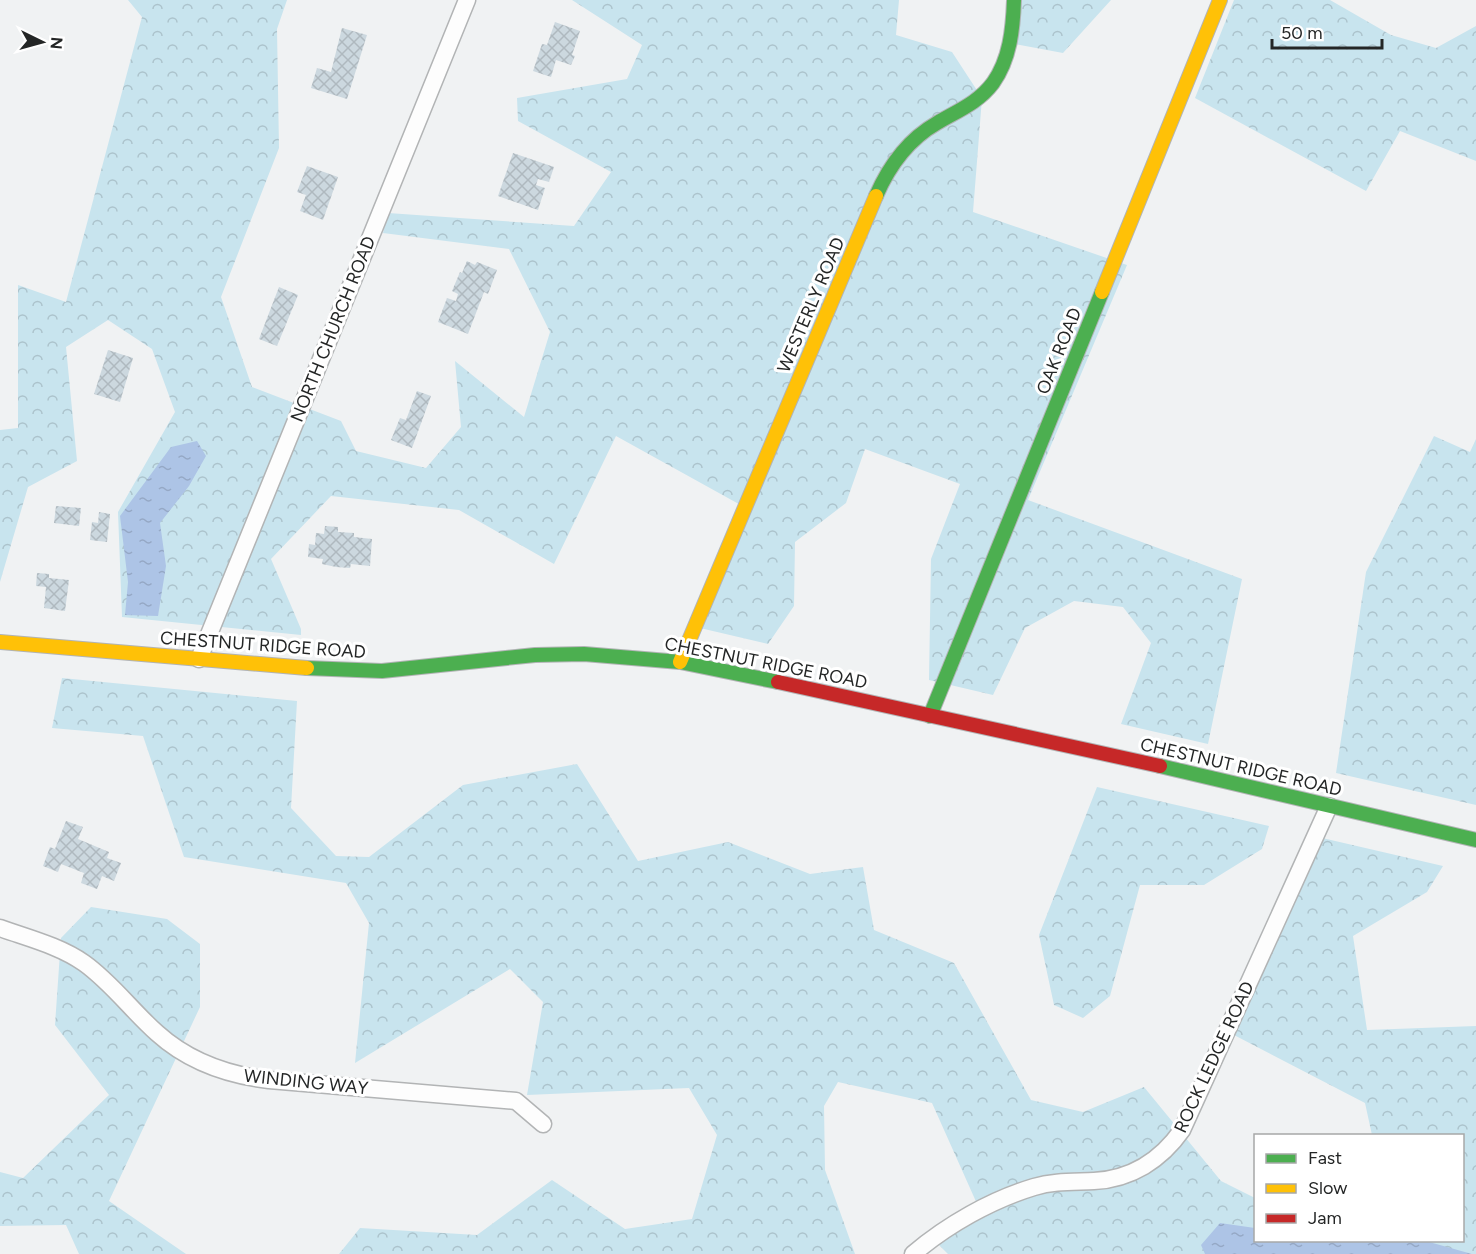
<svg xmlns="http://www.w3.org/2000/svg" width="1476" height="1254" font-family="Figtree,sans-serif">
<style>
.forest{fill:url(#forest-crowns)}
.water{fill:url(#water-ripples)}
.building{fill:url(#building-cross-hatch)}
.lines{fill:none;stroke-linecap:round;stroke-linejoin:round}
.street-casing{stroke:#b2b4b5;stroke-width:19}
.fast-casing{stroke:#b2b4b5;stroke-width:16}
.slow-casing{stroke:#b2b4b5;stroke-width:16}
.jam-casing{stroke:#b2b4b5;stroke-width:16}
.street{stroke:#fdfdfd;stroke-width:16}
.fast{stroke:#4caf50;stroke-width:14}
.slow{stroke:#ffc107;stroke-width:14}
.jam{stroke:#c62828;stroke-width:14}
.labels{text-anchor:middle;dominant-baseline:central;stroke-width:6;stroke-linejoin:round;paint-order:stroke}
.street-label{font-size:18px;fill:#242626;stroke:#fff}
</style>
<defs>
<pattern id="forest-crowns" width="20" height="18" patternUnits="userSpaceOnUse" patternTransform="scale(1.5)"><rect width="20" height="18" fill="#c8e4ee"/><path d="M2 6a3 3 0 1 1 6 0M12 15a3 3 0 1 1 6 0" fill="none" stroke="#acc3cc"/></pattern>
<pattern id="water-ripples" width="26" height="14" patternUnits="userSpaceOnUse" patternTransform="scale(1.5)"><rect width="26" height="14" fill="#adc4e6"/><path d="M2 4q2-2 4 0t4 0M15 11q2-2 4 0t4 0" fill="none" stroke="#95a8c5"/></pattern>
<pattern id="building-cross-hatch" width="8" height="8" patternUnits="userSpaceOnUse" patternTransform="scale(1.5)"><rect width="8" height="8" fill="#ccd8df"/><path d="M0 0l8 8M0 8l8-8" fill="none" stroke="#afb9bf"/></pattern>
</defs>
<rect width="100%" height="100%" fill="#f0f2f3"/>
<!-- forest -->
<path class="forest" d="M128,0H287L277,29L279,148L221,297L252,387L341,421L356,451L426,468L461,427L455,361L524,417L550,332L509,249L383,233L388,213L574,226L611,172L518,121L517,98L627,79L642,45L572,0H899L896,35L952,52L982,98L973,212L1127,265L1028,500L1242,579L1208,744L1121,724L1151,643L1123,607L1074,601L1025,628L993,695L929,680L931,559L960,484L865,449L846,503L795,542L794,606L768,644L700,628L746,508L616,436L554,564L459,510L331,496L271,559L301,629V635L122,617L118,512L175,412L152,349L108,320L66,347L77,461L28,487L0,582V430L18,428V285L66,302L142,17Z
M1021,0H1111L1063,53L1014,44Z
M1234,0H1330L1391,35L1436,48L1476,26V161L1400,131L1366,191L1195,98Z
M1434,436L1470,452L1476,439V805L1336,773L1366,572Z
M62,678L297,701L291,808L336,856L369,857L463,785L577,764L638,861L728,842L810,874L863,867L874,930L954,963L1031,1100L1083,1112L1144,1087L1221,1181L1255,1198L1256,1240H1462V1136L1372,1135L1365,1103L1234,1035L1318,837L1443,866L1427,892L1353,936L1367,1030L1476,1026V1254H948L936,1242L982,1215L932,1103L838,1082L824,1106L825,1170L855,1254H339L360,1228L477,1235L552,1180L625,1229L692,1219L717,1135L689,1088L527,1095L543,1002L510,969L355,1063L369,923L346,883L184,857L143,736L52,728Z
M1097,787L1269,826L1262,849L1204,885H1140L1110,996L1083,1018L1054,1005L1039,935Z
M91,907L167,919L200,944V1007L109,1201L186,1254H79L66,1225L0,1226V1172L23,1178L109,1095L55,1025L61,938Z"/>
<!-- water -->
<path class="water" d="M197,441L206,456L189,486L160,523L166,566L158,616L125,615L128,582L120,516L171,447Z
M1220,1223L1255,1228L1256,1240H1422L1472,1254H1205L1201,1245Z"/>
<!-- building -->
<path class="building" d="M555,22L580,31L572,55L575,56L571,65L556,60L551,77L533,71L542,44L547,45Z
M342,28L367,35L347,99L311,88L317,68L331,72Z
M513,153L554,167L549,182L538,179L536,185L545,188L538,210L498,196Z
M307,166L338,177L323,220L300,211L306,195L297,192Z
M467,261L475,265L477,262L497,270L488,294L484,292L468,334L438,322L447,298L456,301L458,294L452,291L460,272L462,273Z
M279,287L298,295L277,346L259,339Z
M108,350L133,358L120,402L94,394Z
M417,391L431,396L412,448L391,440L400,418L406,420Z
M56,506L81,508L79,526L54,523Z
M99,512L110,514L107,542L90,540L92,522L98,523Z
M325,526L338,527V532L354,533V537L372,539L370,566L351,564L350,568L336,567L322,564L323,559L308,557L309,544L315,545L316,533L324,534Z
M37,573L49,574V578L69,580L65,611L44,608L46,587L36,586Z
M66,821L83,827L78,839L109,852L107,858L121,863L114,881L102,876L97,889L81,883L84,873L61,864L58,872L43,866L50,847L55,849Z"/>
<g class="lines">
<!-- street casing -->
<g class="street-casing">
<path id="street" d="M199,659L467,0
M0,928C28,938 60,946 84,963C112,983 132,1011 157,1033C189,1062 227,1075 269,1080L516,1101L543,1124
M913,1254C947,1225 991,1200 1034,1187C1054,1181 1073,1182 1094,1181C1131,1179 1161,1160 1182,1130L1329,806"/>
</g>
<!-- fast casing -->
<g class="fast-casing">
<path id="fast" d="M876,196C889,166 909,139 937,123C957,111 978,103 993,83C1010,59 1013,29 1014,0
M307,668L382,671L535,655L584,654L680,662L778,682
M930,716L1102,292
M1160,766L1476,840"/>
</g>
<!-- slow casing -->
<g class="slow-casing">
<path id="slow" d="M1102,292L1220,0
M0,642L307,668
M680,662L876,196"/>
</g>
<!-- jam casing -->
<g class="jam-casing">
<path id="jam" d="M778,682L1160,766"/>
</g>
<!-- street -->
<use href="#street" class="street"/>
<!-- fast -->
<use href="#fast" class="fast"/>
<!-- slow -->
<use href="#slow" class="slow"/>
<!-- jam -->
<use href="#jam" class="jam"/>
</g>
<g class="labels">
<!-- street labels -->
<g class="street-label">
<text transform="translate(811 305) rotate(-67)">WESTERLY ROAD</text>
<text transform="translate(333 329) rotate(-68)">NORTH CHURCH ROAD</text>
<text transform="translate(1059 351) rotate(-68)">OAK ROAD</text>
<text transform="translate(263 645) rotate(4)">CHESTNUT RIDGE ROAD</text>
<text transform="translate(766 663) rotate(11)">CHESTNUT RIDGE ROAD</text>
<text transform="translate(1241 767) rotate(13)">CHESTNUT RIDGE ROAD</text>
<text transform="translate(1214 1057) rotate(-65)">ROCK LEDGE ROAD</text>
<text transform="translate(306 1082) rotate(6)">WINDING WAY</text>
</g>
</g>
<!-- legend -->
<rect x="1254" y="1134" width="210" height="108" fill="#ffffff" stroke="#a7a8a8" stroke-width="1.5"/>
<rect x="1266" y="1154" width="30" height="9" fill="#4caf50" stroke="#a7a8a8" stroke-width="1.5"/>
<text x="1308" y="1164" font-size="18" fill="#242626">Fast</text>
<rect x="1266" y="1184" width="30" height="9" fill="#ffc107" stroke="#a7a8a8" stroke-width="1.5"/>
<text x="1308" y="1194" font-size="18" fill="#242626">Slow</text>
<rect x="1266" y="1214" width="30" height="9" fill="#c62828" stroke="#a7a8a8" stroke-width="1.5"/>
<text x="1308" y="1224" font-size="18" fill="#242626">Jam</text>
<!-- north arrow -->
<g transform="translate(42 42) rotate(95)" stroke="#ffffff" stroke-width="4.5" paint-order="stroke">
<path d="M0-4.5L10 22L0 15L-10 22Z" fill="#242626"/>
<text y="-9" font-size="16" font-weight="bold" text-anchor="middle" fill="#242626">N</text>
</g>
<!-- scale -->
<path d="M1272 39v9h110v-9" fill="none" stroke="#242626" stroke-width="3"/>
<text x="1281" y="39" font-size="18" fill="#242626" stroke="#ffffff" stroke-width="4.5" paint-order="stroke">50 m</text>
</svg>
